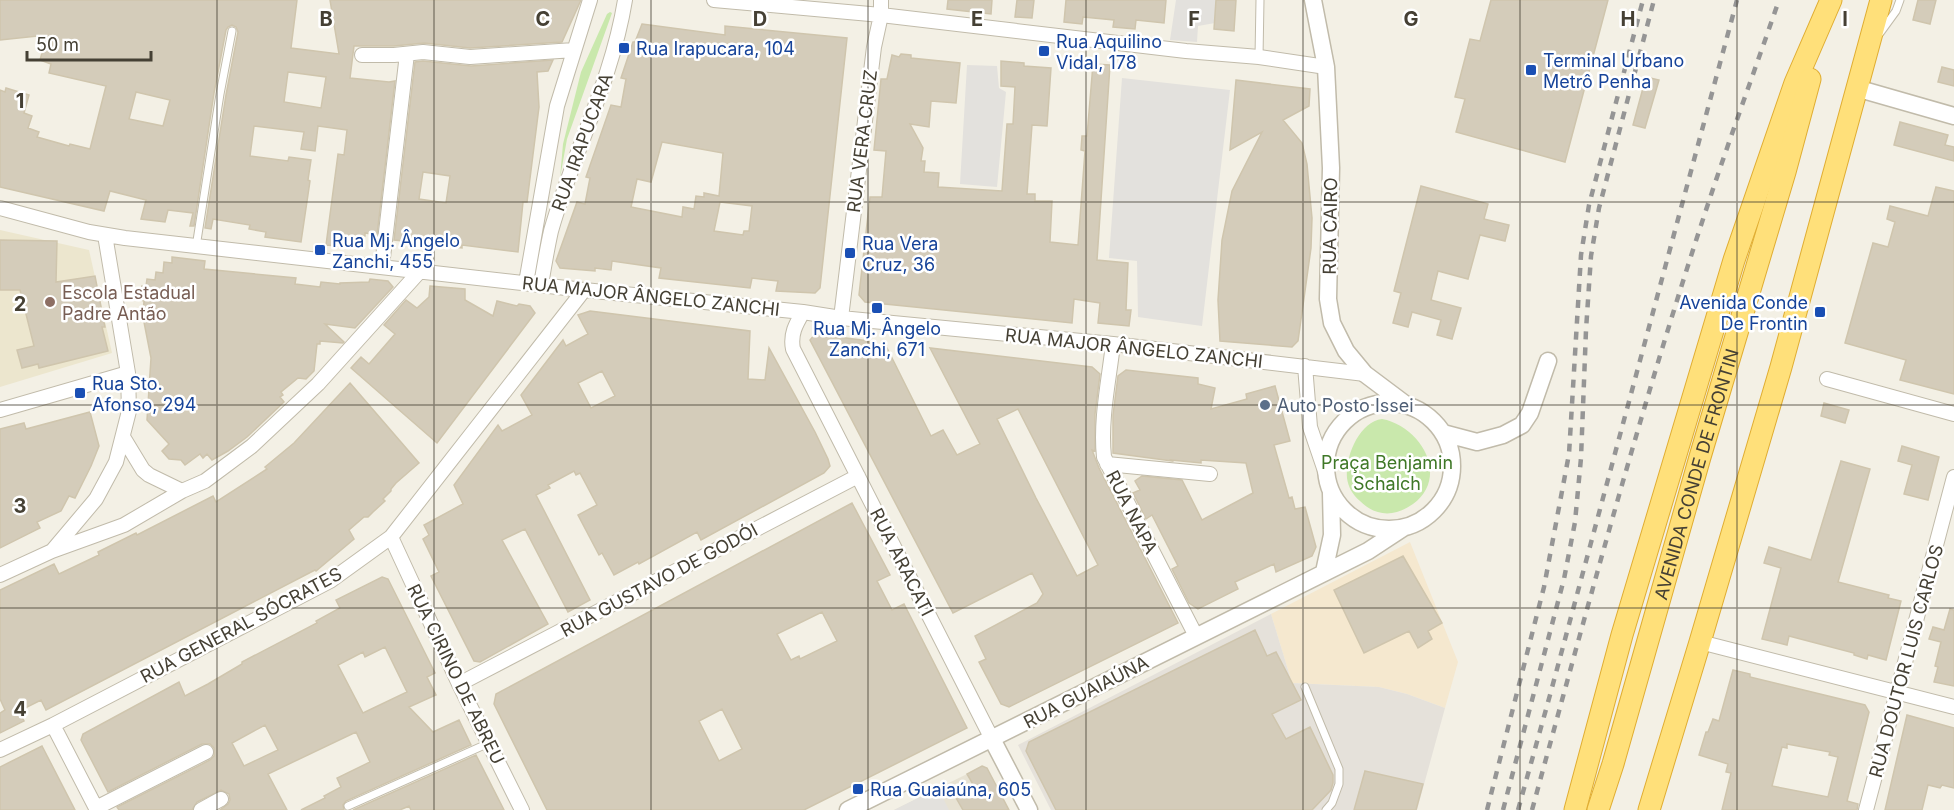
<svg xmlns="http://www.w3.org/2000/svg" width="1954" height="810" font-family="Inter,sans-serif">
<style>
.residential{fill:#e7e2d3}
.commercial{fill:#f5e8cf}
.industrial{fill:#e5e1da}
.education{fill:#ece6ce}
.green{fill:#c9e8ac}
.parking{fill:#e3e1dd}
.building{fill:#d4ccba;stroke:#cfc5ad;stroke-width:1.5;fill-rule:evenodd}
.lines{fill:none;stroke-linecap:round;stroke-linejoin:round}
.service-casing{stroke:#c1bbaa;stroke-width:9}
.minor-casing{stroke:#c1bbaa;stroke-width:16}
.tertiary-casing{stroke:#c1bbaa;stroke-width:19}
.trunk-casing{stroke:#e0ad32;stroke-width:23}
.service{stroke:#fff;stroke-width:7}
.minor{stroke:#fff;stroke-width:14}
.tertiary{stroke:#fff;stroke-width:16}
.trunk{stroke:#ffe07a;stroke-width:21}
.rail{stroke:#959595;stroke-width:4.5;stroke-dasharray:8 8;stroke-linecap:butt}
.grid{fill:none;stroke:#454034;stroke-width:1.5;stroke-opacity:0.55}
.transit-dot{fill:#1a4fb4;stroke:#fff;stroke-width:2}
.education-dot{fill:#8d6e63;stroke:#fff;stroke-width:2}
.service-dot{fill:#5c6f8a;stroke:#fff;stroke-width:2}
.labels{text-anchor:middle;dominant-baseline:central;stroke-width:5;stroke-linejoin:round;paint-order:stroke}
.transit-label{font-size:18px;fill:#164399;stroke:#fff;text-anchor:start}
.street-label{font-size:18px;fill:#454034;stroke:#fff}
.education-label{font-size:18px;fill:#785e54;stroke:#fff;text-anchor:start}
.service-label{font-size:18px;fill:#4e5e75;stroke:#fff;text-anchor:start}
.park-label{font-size:18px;fill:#3f7827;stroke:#fff}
.grid-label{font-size:20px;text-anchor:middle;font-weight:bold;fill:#454034;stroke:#fff;stroke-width:5;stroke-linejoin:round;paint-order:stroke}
</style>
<rect width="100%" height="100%" fill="#f3f0e5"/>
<!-- residential -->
<path class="residential" d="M967,774L987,810H894Z"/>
<!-- commercial -->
<path class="commercial" d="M1410,542L1458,662L1445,708L1407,694L1379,687L1292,683L1271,614Z"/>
<!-- industrial -->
<path class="industrial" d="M1271,614L1292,683L1379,687L1407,694L1445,708L1417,810H1051L1018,745Z"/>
<!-- education -->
<path class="education" d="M0,230L89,250L112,353L0,387Z"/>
<!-- green -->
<path class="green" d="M610,12L612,13L567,139L560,178L563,144L581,72L607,14Z
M1382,419C1421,426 1450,477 1413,504C1395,517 1376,517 1360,501C1353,495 1348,487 1347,478C1345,457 1359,422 1382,419Z"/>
<!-- parking -->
<path class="parking" d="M1176,0H1216L1215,23L1198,26L1197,42L1170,40Z
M967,65L997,66L999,88L1006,92L997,187L960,184Z
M1122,78L1230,90L1202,326L1138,317L1137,261L1109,258Z
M938,788L949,810H894Z"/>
<!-- building -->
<path class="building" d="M0,0H297L291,48L339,54L330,0H581L562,42L470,48L424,43L394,46H354L350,78L389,82L395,81L377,235L365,233V236H361L357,244L350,247L326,245L338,154L344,155L347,130L318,126L315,151L301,149L304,132L254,126L250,156L288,161L289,157L311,160L308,180L310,181L301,242L265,237L266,232L249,229L250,225L213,219L211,229L205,228L226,95L238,32L236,27L232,25L228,27L226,30L214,93L194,226H190L193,213L168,210L165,222L141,219L146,200L110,191L104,211L0,187V90L5,92L6,88L29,95L24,113L32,116L28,128L39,132L37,137L69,146L70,144L90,149L106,86L49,73L51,64L40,60L47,35L0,40ZM288,72L326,77L321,108L284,102ZM136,92L170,100L163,126L129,119Z
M948,0H992L991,14L947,9Z
M1017,0H1034L1032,18L1015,17Z
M1066,0H1166L1164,23L1136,20L1135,29L1113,27L1114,20L1083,17L1082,24L1064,22Z
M1216,0H1236L1234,31L1214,29Z
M1491,0H1608L1565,162L1456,132L1465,99L1455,97L1470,39L1480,41Z
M1918,0H1936L1930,24L1913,20Z
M642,24L725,35V26L847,38L820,288L815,293L776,291L778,281L752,278L750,288L659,278L661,268L612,261L611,270L595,268V271L560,268L556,261L577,202L585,204L590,178L586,177L611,105L621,107L626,79L621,78L633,42H635ZM662,142L723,153L719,196L704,193V197L696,196L694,209L683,207L682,217L631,207L637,179L651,182ZM720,202L752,206L749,231H744L743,235L714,231Z
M901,54L911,55V58L960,63L956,103L931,101L929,127L910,124L923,148L921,161H925L924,172L939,173L938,187L1002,191L1007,124H1013L1015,87L1001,86V61L1024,63V66L1051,68L1047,126L1032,125L1027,194H1035V201H1052L1050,242L1078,245L1085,151L1081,150L1082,136H1087L1093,64L1110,65L1097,260L1128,263L1126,310H1131L1129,326L1098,323L1100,303L1074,299L1072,323L865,302L859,295L870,197H882L886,151L874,150L881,79H887L892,55L899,57Z
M553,60L548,71L537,72L539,107L527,202H523L518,252L462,245V248L438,245V241L404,236L403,241L394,240L415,62L423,61L471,66ZM423,172L450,176L446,203L419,199Z
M1942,67L1954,70V86L1938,82Z
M1646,77L1659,80L1645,128L1633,125Z
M1236,80L1310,89L1309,106L1283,120L1302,143L1307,164L1312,218L1311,248L1298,341L1292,347L1220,341L1218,300L1222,240L1232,191L1262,132L1230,150Z
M1900,122L1948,135L1945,145L1954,147V161L1894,145Z
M1421,186L1488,204L1484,219L1509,225L1505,241L1480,235L1468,279L1438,271L1431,300L1461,308L1452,339L1437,335L1441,320L1412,312L1408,327L1393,323L1401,293L1394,291Z
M1936,187L1954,191V394L1900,380L1906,360L1845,343L1873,243L1888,247L1895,222L1887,219L1890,206L1928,216Z
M0,240L57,241L56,282L95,276L105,327H102L108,351L39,368L38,364L22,368L17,350L34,346L20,290H0Z
M172,257L205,261L204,269L296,278L295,284L320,287L321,282L340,284V283L369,282L370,279L388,281L393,287L355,328L325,324L344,342L343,343L320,341V344H317L314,371L306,379L298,378L281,392L283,395L280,397L284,402L247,437L228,451L212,460L207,454L203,458L200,454L185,465L181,460L169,459L162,451L169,444L147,420L151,358L143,317L144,301L141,300L142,286H146L147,279L155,280L156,272L163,273L164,262L172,263Z
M430,286L465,289V300L493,316L497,301L517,306L519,304L530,306L535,313L437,443L351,368L361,357L369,364L395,334L384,325L406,300L417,308L429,297Z
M590,311L750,331L748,379L765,380L769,348L815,432L828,459L830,466L824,473L701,540L697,532L639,564L638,562L614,575L602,553L599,555L578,515L597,505L580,473L576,475L574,471L548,485L550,488L536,495L590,600L568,612L525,529L502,540L548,624L480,662L474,661L431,576L439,572L423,539L429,535L424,525L463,504L454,485L498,425L502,431L532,415L521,395L563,340L566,346L588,334L578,315ZM602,371L615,396L591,408L578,383Z
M815,334L869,341L875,352L886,346L931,436L943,430L957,455L980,444L930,348L1092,367L1100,374L1095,414V451L1092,450L1099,468L1178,623L1009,707L1001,704L979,662L986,659L975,636L1037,603L1043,594L1032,573L953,613L810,340ZM1018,409L1098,565L1077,576L1036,498L997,419Z
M1126,370L1198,378V384L1215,388L1211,409L1247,399L1246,394L1275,386L1290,441L1274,445L1289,498L1292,497L1295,509L1305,507L1316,547L1312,556L1276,572L1274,564L1235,582L1238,589L1198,609L1189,603L1172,569L1178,566L1152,515L1146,519L1133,493L1140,490L1135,481L1142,476L1182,480L1202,520L1253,493L1246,463L1201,460V463L1171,460L1172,461L1113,453V415L1118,376Z
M350,383L419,463L396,483L391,489V491L383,499L385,501L373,512L368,517H364L349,530L354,539L316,571L315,570L46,710L41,700L19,711L24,721L0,733V713L5,710L0,699V590L54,564L59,574L99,555L98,552L136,533L137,535L213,496L216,502L267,469L265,467L294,443Z
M1824,403L1849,410L1845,423L1821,416Z
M90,412L99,446L91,466L75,498L69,496L61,511L37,522L40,528L0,548V429L24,423L26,429Z
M1902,446L1939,457L1928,500L1904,494L1912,465L1898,461Z
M1841,461L1870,469L1838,582L1889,595L1888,598L1901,601L1886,660L1868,655L1867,659L1854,655V653L1789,636L1787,645L1762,639L1781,568L1764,563L1769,547L1811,560Z
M852,503L890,575L877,581L892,610L904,604L967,728L804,810H547L494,704L496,694ZM822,612L837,641L800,659L799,656L791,660L777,634ZM722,709L742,749L719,761L699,721Z
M1403,556L1442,623L1428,631L1432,639L1418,648L1409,631L1364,653L1334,590Z
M382,577L388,579L435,673L427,677L436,695L409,707L433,732L459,720L471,745L346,801L343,805L344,810H301L325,798L324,796L341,787L337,778L370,762L356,732L268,774L287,810H220L228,804L230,800L229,794L221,790L197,802L192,810H119L117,807L210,760L214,756V748L210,744H202L108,792L81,740L83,734L179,682L185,696L208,684L242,664V662L317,623L316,621L340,608L336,600ZM385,647L407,692L363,713L338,665L363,652L365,657ZM265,725L278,750L244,766L232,743Z
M1950,609L1954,610V686L1934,682L1938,667L1935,666L1941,642L1929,639L1933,627L1944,630Z
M1255,630L1267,656L1276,652L1301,700L1272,714L1286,739L1310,727L1333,775V783L1331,790L1312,810H1056L1026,751L1029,742Z
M1733,670L1750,674V677L1865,705L1869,712L1847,801L1858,804L1857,810H1722L1731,773L1726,772L1728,764L1699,755L1706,732H1708L1713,719L1719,721ZM1787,744L1830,752L1829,755L1838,757L1828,797L1772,786L1782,747L1787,748Z
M1907,715L1954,728V788L1942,785L1940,788L1928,785L1922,810H1885Z
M42,746L75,810H0V767Z
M476,755L504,810H411L409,806L400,810H353Z
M982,766L987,768L1009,810H963L955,796L974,786L967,774Z
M1365,771L1423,784L1416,810H1354Z"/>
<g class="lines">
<!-- service casing -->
<g class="service-casing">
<path id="service" d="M1880,33L1896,11L1900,0
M1259,57L1260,0
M196,247L220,94L232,31
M1305,687L1339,769V784L1332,803L1326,810
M348,806L489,743"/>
</g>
<!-- minor casing -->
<g class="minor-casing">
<path id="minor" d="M714,0L881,15L1186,51L1259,57L1326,67
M362,55H394L423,52L470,57L574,50
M0,208L89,232L125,238L584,290L803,312L841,318L1113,344L1365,374
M382,266L407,54
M526,283L557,106L590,0
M541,285C544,267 547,249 551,231C573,153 612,81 625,0
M803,312C796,324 790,334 793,349L992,739
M841,318L874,47L881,15V0
M1113,344C1109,380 1100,420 1104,457L1196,636
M1305,366L1310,427L1326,474
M1827,379L1954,414
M0,410L128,373
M123,437L143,470L149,475L182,491
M1107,464L1210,474
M391,537L459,684L522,810
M53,550L96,499L116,462L129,411L128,373L105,235
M0,575L52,551L124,525L182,491L205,481L252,446L318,384L420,271
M1700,642L1954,707
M459,684L858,476
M53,725L97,810
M0,750L53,725L330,581L391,537L584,290
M96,808L206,752
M201,810L221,799
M1866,810L1954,477"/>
</g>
<!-- tertiary casing -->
<g class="tertiary-casing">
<path id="tertiary" d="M1313,0L1326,67L1331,168L1328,299L1332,323L1346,351L1365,374L1405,404
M1856,88L1954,116
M1326 466a63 63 0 1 1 126 0a63 63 0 1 1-126 0Z
M1443,433L1477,442L1503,435L1522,425L1530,413L1548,361
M1324,572L1332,535L1331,493
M992,739L1029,810
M848,810L1368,551L1403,528"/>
</g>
<!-- trunk casing -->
<g class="trunk-casing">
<g id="trunk">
<path d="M1575,810L1622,635L1734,260L1795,83L1831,0"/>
<path id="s1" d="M1598,810L1613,764L1700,457L1785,172L1810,79"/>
<path d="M1649,810L1700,642L1781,367L1881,0"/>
</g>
</g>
<!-- service -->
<use href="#service" class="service"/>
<!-- minor -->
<use href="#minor" class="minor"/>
<!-- tertiary -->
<use href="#tertiary" class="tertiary"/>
<!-- trunk -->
<use href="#trunk" class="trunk"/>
<!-- rail -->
<path class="rail" d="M1487,810L1544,587L1569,454L1581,255L1589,205L1643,0
M1503,810L1564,579L1575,522L1581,458L1586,330L1591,256L1599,208L1654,0
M1518,810L1550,695L1737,0
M1532,810C1587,609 1641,407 1706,210C1729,140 1755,70 1779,0"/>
</g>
<!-- grid -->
<path class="grid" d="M217,0V810M434,0V810M651,0V810M868,0V810M1086,0V810M1303,0V810M1520,0V810M1737,0V810M0,202H1954M0,405H1954M0,608H1954"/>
<!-- markers -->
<g class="transit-dot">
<rect x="618" y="42" width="12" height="12" rx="3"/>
<rect x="1038" y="45" width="12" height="12" rx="3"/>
<rect x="1525" y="64" width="12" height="12" rx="3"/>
<rect x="314" y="244" width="12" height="12" rx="3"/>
<rect x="844" y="247" width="12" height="12" rx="3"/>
<rect x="871" y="302" width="12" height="12" rx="3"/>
<rect x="1814" y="306" width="12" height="12" rx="3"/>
<rect x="74" y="387" width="12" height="12" rx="3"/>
<rect x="852" y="783" width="12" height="12" rx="3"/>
</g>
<circle class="education-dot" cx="50" cy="302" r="6"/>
<circle class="service-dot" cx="1265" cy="405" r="6"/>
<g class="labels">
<!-- transit labels -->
<g class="transit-label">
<text x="1056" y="41">Rua Aquilino<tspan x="1056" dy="21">Vidal, 178</tspan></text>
<text x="636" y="48">Rua Irapucara, 104</text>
<text x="1543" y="60">Terminal Urbano<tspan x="1543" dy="21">Metrô Penha</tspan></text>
<text x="332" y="240">Rua Mj. Ângelo<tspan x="332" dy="21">Zanchi, 455</tspan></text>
<text x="862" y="243">Rua Vera<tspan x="862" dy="21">Cruz, 36</tspan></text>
<text x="1808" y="302" text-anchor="end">Avenida Conde<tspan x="1808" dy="21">De Frontin</tspan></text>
<text x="877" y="328" text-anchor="middle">Rua Mj. Ângelo<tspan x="877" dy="21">Zanchi, 671</tspan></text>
<text x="92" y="383">Rua Sto.<tspan x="92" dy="21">Afonso, 294</tspan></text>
<text x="870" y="789">Rua Guaiaúna, 605</text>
</g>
<!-- street labels -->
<g class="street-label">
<text transform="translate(862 141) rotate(-83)">RUA VERA CRUZ</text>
<text transform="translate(582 142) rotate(-70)">RUA IRAPUCARA</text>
<text transform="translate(1330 226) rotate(-89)">RUA CAIRO</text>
<text transform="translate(651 296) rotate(6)">RUA MAJOR ÂNGELO ZANCHI</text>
<text transform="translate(1134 348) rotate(6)">RUA MAJOR ÂNGELO ZANCHI</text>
<text stroke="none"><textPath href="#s1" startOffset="350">AVENIDA CONDE DE FRONTIN</textPath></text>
<text transform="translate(1132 512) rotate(63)">RUA NAPA</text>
<text transform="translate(902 562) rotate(63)">RUA ARACATI</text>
<text transform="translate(659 580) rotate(-28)">RUA GUSTAVO DE GODÓI</text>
<text transform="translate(241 625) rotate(-28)">RUA GENERAL SÓCRATES</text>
<text transform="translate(1906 661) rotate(-75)">RUA DOUTOR LUIS CARLOS</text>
<text transform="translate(456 674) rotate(64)">RUA CIRINO DE ABREU</text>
<text transform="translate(1086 692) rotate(-27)">RUA GUAIAÚNA</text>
</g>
<!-- education labels -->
<g class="education-label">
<text x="62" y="292">Escola Estadual<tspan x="62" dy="21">Padre Antão</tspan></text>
</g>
<!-- service labels -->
<g class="service-label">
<text x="1277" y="405">Auto Posto Issei</text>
</g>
<!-- park labels -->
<g class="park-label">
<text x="1387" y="462">Praça Benjamin<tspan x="1387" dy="21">Schalch</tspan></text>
</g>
</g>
<g class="grid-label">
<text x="326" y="26">B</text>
<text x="543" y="26">C</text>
<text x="760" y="26">D</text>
<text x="977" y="26">E</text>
<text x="1194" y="26">F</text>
<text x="1411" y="26">G</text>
<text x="1628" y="26">H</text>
<text x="1845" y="26">I</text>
<text x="20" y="108">1</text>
<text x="20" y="311">2</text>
<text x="20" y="513">3</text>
<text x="20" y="716">4</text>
</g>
<!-- scale -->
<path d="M27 51v9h124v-9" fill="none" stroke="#454034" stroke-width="3"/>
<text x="36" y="51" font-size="18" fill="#454034" stroke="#ffffff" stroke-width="4.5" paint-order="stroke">50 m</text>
</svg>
